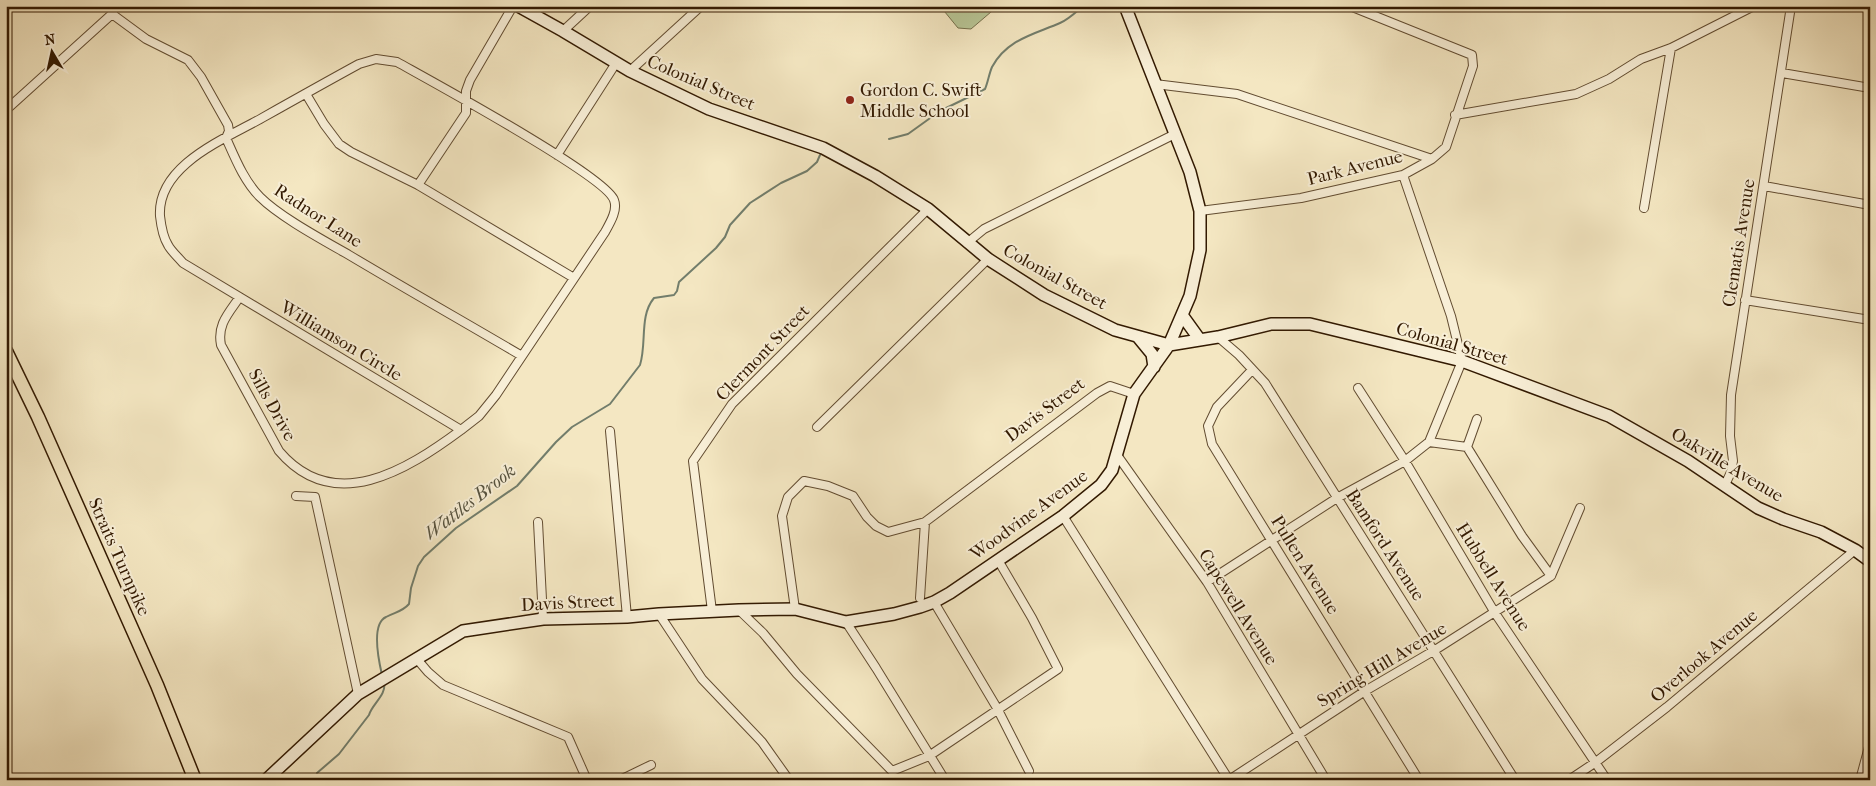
<svg xmlns="http://www.w3.org/2000/svg" width="1876" height="786" font-family="'IM FELL French Canon',serif">
<style>
.green{fill:#b8c696;stroke:#75704c}
.lines{fill:none;stroke-linecap:round;stroke-linejoin:round}
.stream{stroke:#727d6b;stroke-width:2}
.street-casing{stroke:#624c31;stroke-width:10}
.secondary-casing{stroke:#321901;stroke-width:14}
.primary-casing{stroke:#321901;stroke-width:15}
.street{stroke:#f8efd7;stroke-width:8}
.secondary{stroke:#f8efd7;stroke-width:11}
.primary{stroke:#f4e7c2;stroke-width:12}
.poi-dot{fill:#8f2418;stroke:#f8efd7;stroke-width:2}
.labels{text-anchor:middle;dominant-baseline:central;stroke-width:4;stroke-linejoin:round;paint-order:stroke}
.street-label{font-size:18px;fill:#321901;stroke:#f8efd7}
.poi-label{font-size:18px;fill:#321901;stroke:#f8efd7;text-anchor:start}
.water-label{font-size:19px;font-style:italic;fill:#57533f;stroke:#f8efd7}
</style>
<rect width="100%" height="100%" fill="#f4e7c2"/>
<filter id="stains"><feTurbulence type="fractalNoise" baseFrequency=".004" numOctaves="4"/><feColorMatrix values="0 0 0 0 .2 0 0 0 0 .09 0 0 0 0 .02 0 0 0 .5 -.17"/></filter>
<radialGradient id="worn" r=".72"><stop offset=".6" stop-color="#630" stop-opacity="0"/><stop offset="1" stop-color="#630" stop-opacity=".3"/></radialGradient>
<!-- green -->
<path class="green" d="M940,6H998L971,29L958,28Z"/>
<g class="lines">
<!-- stream -->
<path class="stream" d="M889,139L908,134L940,111L985,89C988,82 989,74 992,67C1007,39 1035,34 1060,23C1069,19 1076,12 1083,6
M382,675C379,662 371,624 386,617C395,612 402,612 409,604L411,588L418,566L424,557L456,528L517,486L556,442L572,427L610,404L640,365C647,343 639,316 654,298L674,295L677,291L679,282L716,248L725,237L730,225L750,203L781,183L807,171L817,162L820,155
M316,780L317,773L339,754L369,715C372,704 387,695 384,682"/>
<!-- street casing -->
<g class="street-casing">
<path id="street" d="M112,14L146,39L188,60L201,77L228,125L229,131L226,138C235,158 244,181 260,197C280,217 323,240 349,255C406,289 464,322 522,356
M563,31L590,6
M376,59L397,62C429,80 606,176 614,200C618,210 610,223 605,232L496,395L479,416L461,430L183,263C178,257 171,251 168,245C163,237 161,225 160,216C157,165 225,139 262,118C294,100 326,82 359,64Z
M630,71L701,6
M1782,73L1870,88
M1155,84L1237,94L1432,159
M306,94L324,124L339,144L351,152L418,185L574,278
M6,110L112,14L115,6
M1455,115L1576,94L1609,79L1641,59L1671,48L1754,6
M557,155L616,63
M1403,175L1451,316L1462,361L1429,442
M418,185L466,113V91L470,80L513,6
M1764,186L1870,205
M1644,208L1671,48
M1200,211L1301,198L1403,175L1432,159L1446,147L1473,66L1472,55L1350,6
M967,243L984,229L1175,134
M239,298C228,314 217,325 221,345L279,451C334,516 407,470 461,430
M1745,300L1870,320
M1218,337L1239,355L1265,383L1515,780
M1252,370L1217,407L1208,426L1212,444L1419,780
M1358,388L1405,461L1495,613L1607,780
M817,427L988,259
M610,431L627,617
M1467,447L1522,536L1551,576
M1467,447L1477,419
M1117,455L1207,582L1326,780
M1725,485L1731,472L1733,461L1730,436L1731,395L1791,6
M296,496L315,497L358,694
M1063,516L1229,780L1365,691L1435,650L1551,576
M538,522L543,619
M1551,576L1580,508
M1207,582L1337,498L1405,461L1429,442L1467,447
M920,598L925,522
M934,602L997,708L1029,771
M795,609L782,516L788,497L804,481L828,486L853,496L867,517L876,526L888,532L925,522L1097,393L1110,386L1134,394
M739,610L763,633L797,674L892,771L929,756L1058,669L1032,618L998,560
M712,611L693,461L732,404L928,209
M659,614L702,679L762,742L789,780
M846,622L876,668L945,780
M416,658L428,672L443,685L568,737L587,780
M620,780L651,765
M1569,780L1596,762L1667,707L1855,550
M1860,780L1870,743"/>
</g>
<!-- secondary casing -->
<g class="secondary-casing">
<path id="secondary" d="M518,6L563,31L630,71L709,109L823,148L875,176L928,209L988,259L1044,295L1115,330L1169,345L1218,337L1271,324H1310L1462,361L1609,416L1688,461L1758,508L1783,519L1821,532L1855,550L1870,561
M1182,315L1200,340
M1138,337L1152,354L1154,367
M266,780L358,694L463,631L543,619L627,617L659,614L739,610L795,609L846,622L894,614L920,607L934,602L950,593L1063,516L1101,485L1112,470L1134,394L1169,345L1190,296L1200,250V211L1190,172L1125,6"/>
</g>
<!-- primary casing -->
<g class="primary-casing">
<path id="primary" d="M6,351L38,417L157,685L195,780"/>
</g>
<!-- street -->
<use href="#street" class="street"/>
<!-- secondary -->
<use href="#secondary" class="secondary"/>
<!-- primary -->
<use href="#primary" class="primary"/>
</g>
<!-- markers -->
<circle class="poi-dot" cx="850" cy="100" r="5"/>
<g class="labels">
<!-- street labels -->
<g class="street-label">
<text transform="translate(701 83) rotate(23)">Colonial Street</text>
<text transform="translate(1355 168) rotate(-14)">Park Avenue</text>
<text transform="translate(318 216) rotate(33)">Radnor Lane</text>
<text transform="translate(1739 243) rotate(-81)">Clematis Avenue</text>
<text transform="translate(1055 277) rotate(29)">Colonial Street</text>
<text transform="translate(341 341) rotate(31)">Williamson Circle</text>
<text transform="translate(1452 344) rotate(16)">Colonial Street</text>
<text transform="translate(763 353) rotate(-46)">Clermont Street</text>
<text transform="translate(272 405) rotate(61)">Sills Drive</text>
<text transform="translate(1045 410) rotate(-37)">Davis Street</text>
<text transform="translate(1727 465) rotate(31)">Oakville Avenue</text>
<text transform="translate(1029 515) rotate(-36)">Woodvine Avenue</text>
<text transform="translate(1385 545) rotate(57)">Bamford Avenue</text>
<text transform="translate(119 557) rotate(66)">Straits Turnpike</text>
<text transform="translate(1305 565) rotate(58)">Pullen Avenue</text>
<text transform="translate(1493 577) rotate(58)">Hubbell Avenue</text>
<text transform="translate(568 603) rotate(-3)">Davis Street</text>
<text transform="translate(1238 607) rotate(58)">Capewell Avenue</text>
<text transform="translate(1704 656) rotate(-40)">Overlook Avenue</text>
<text transform="translate(1382 665) rotate(-31)">Spring Hill Avenue</text>
</g>
<!-- poi labels -->
<g class="poi-label">
<text x="860" y="90">Gordon C. Swift<tspan x="860" dy="21">Middle School</tspan></text>
</g>
<!-- water labels -->
<g class="water-label">
<text transform="translate(470 502) rotate(-38)">Wattles Brook</text>
</g>
</g>
<!-- margin -->
<rect width="1876" height="786" fill="none" stroke="#f4e7c2" stroke-width="25"/>
<rect x="8" y="8" width="1861" height="771" fill="none" stroke="#321901" stroke-width="2.5"/>
<rect x="12" y="12" width="1851" height="761" fill="none" stroke="#321901"/>
<!-- north arrow -->
<g transform="translate(52 52) rotate(351)" stroke="#f8efd7" stroke-width="4" paint-order="stroke">
<path d="M0-4L9 19L0 12L-9 19Z" fill="#321901"/>
<text y="-8" font-size="14" font-weight="bold" text-anchor="middle" fill="#321901">N</text>
</g>
<rect width="100%" height="100%" filter="url(#stains)"/>
<rect width="100%" height="100%" fill="url(#worn)"/>
</svg>
